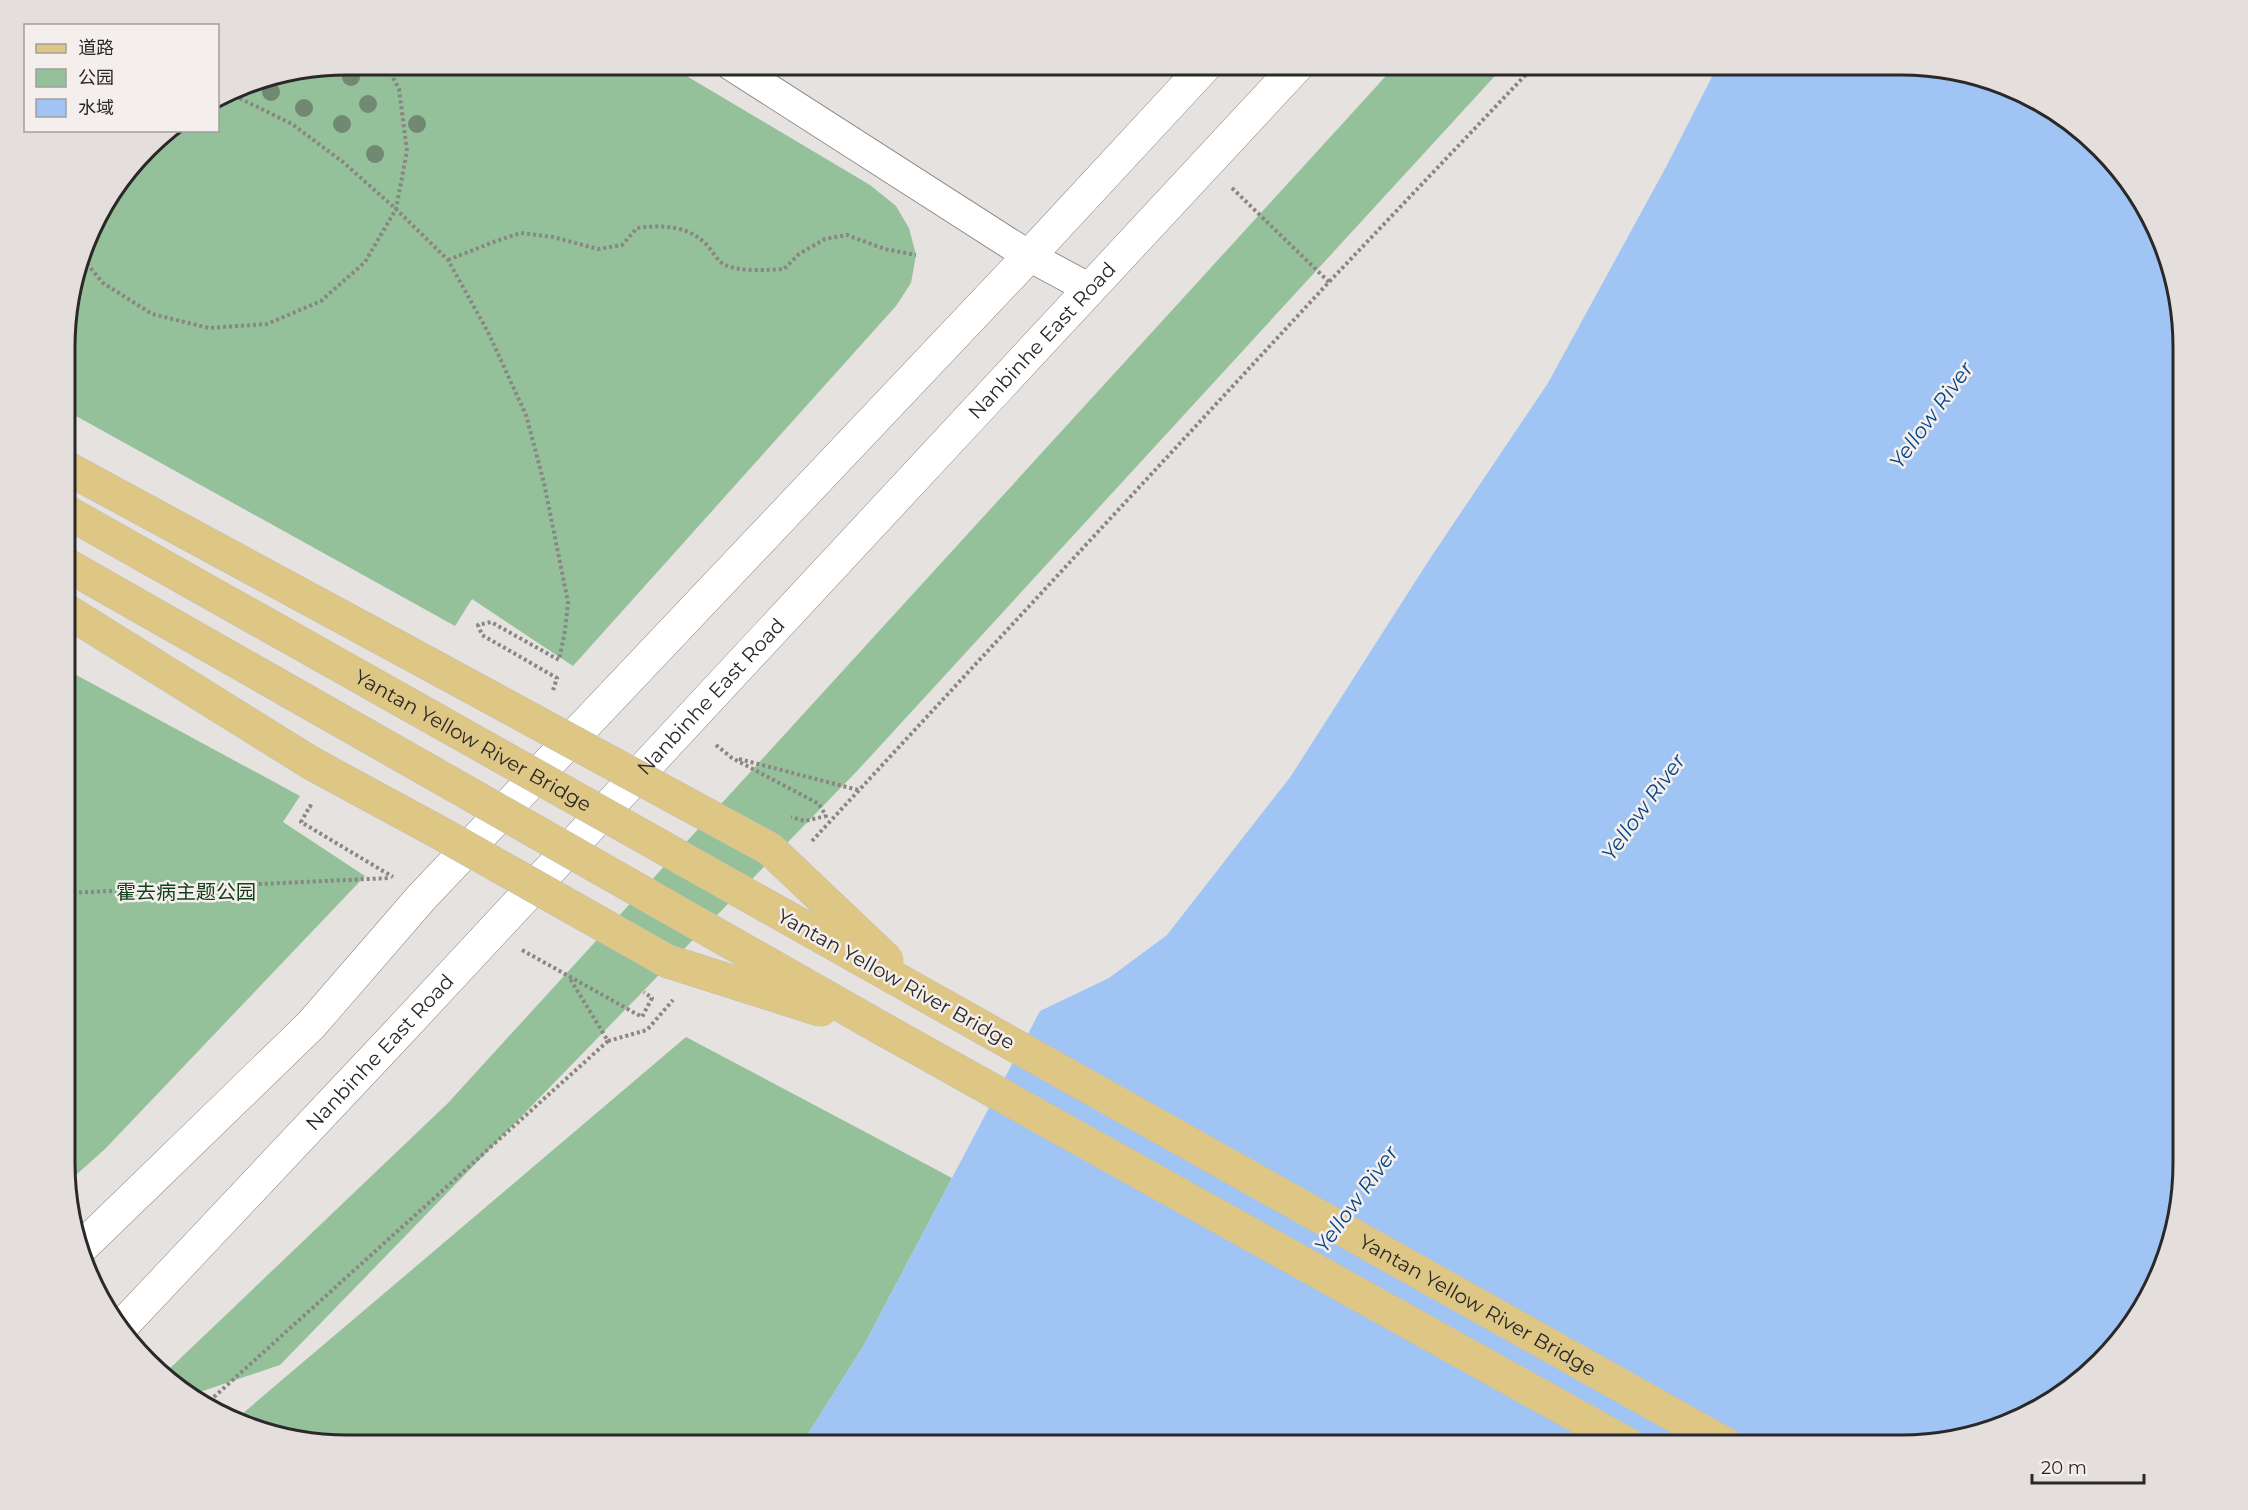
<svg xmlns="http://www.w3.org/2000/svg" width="2248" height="1510" font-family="Montserrat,'Noto Sans SC',sans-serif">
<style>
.green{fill:#94c199}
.water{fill:#a0c5f4}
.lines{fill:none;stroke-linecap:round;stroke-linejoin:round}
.street-casing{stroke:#8f8b89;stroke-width:32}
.secondary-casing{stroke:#8f8b89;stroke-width:34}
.primary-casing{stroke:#bfbebe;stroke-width:34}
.path{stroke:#898685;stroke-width:4;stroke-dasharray:3 3;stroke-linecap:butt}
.street{stroke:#fff;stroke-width:30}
.secondary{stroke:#fff;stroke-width:33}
.primary{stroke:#dec785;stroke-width:33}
.primary-bridge-casing{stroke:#bfbebe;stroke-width:34;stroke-linecap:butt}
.primary-bridge{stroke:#dec785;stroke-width:33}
.tree{fill:#718873}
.labels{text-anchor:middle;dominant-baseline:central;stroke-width:5;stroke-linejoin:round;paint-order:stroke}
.street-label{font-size:20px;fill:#2a2828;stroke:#f4efec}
.park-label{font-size:20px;fill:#113e1b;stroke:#f4efec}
.water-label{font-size:21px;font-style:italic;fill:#05468a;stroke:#f4efec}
.rim{fill:none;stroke:#2a2828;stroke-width:3}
</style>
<rect width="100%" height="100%" fill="#e6e2df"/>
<!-- green -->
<path class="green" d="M347,65H668L870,185L896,206L909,228L916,255L911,283L896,306L573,666L472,599L455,626L67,411V310L94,222L160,135L167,131L218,130V99L239,86Z
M1396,65H1505L858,770L280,1365L188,1396L166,1372L448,1103Z
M67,670L300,796L283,822L365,876L105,1149L67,1183Z
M686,1037L952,1178L864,1345L801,1445H347L257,1431L235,1420Z"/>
<!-- water -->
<path class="water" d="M1718,65H1901L1991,79L2058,112L2146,206L2183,329V1181L2169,1253L2136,1320L2042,1408L1919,1445H801L864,1345L1040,1011L1109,978L1167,935L1291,776L1429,560L1548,383L1666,167Z"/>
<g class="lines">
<!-- street casing -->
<g class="street-casing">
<path id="street" d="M731,65L1029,256L1090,289"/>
</g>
<!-- secondary casing -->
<g class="secondary-casing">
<g id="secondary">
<path d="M83,1246L311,1025L421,898L1029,256L1206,65"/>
<path id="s1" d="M122,1326L398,1033L1298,65"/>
</g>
</g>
<!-- primary casing -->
<g class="primary-casing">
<g id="primary">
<path d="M67,468L370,632"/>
<path d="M67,611L311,763"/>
<path id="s2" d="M923,994L1727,1445"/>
<path d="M888,1032L1629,1445"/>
</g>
</g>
<!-- path -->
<path class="path" d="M229,93L292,124L343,162L396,209L448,260L488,332L526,415L544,483L568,602L565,631L559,660L491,622L478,625L482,635L557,678L553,690
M1232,188L1329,282
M83,259L103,283L152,314L209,328L267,324L321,301L365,262L396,209L407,151L399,89L386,65
M448,260L496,241L521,233L553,237L598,249L622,245L637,228C661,225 687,225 706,244C712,250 717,261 725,265C740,272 767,270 784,269L799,254L825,239L847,235L885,249L916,255
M716,745L732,758L819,804L826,816L805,821L791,817
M739,759L858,790
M312,807L310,806L301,822L393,877
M812,841L1329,282L1535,65
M67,893L390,878
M522,950L642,1017L652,998L644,992
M608,1041L647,1030L673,1000
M205,1405L608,1041L569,977"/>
<!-- street -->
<use href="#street" class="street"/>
<!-- secondary -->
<use href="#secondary" class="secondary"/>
<!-- primary -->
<use href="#primary" class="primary"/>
<!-- primary-bridge casing -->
<g class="primary-bridge-casing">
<g id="primary-bridge">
<path id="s3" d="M67,512L923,994"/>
<path d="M67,565L888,1032"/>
<path d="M370,632L770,849L887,960"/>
<path d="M311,763L440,833L667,961L821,1010"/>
</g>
</g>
<!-- primary-bridge -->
<use href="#primary-bridge" class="primary-bridge"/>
</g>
<!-- trees -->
<g class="tree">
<circle cx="351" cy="77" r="9"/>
<circle cx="271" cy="92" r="9"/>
<circle cx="368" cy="104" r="9"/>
<circle cx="304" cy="108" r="9"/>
<circle cx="342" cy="124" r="9"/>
<circle cx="417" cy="124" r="9"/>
<circle cx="375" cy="154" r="9"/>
</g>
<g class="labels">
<!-- street labels -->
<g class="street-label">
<text stroke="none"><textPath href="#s1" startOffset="1348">Nanbinhe East Road</textPath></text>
<text stroke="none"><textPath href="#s1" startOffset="862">Nanbinhe East Road</textPath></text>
<text stroke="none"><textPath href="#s3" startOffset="466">Yantan Yellow River Bridge</textPath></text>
<text transform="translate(896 979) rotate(29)">Yantan Yellow River Bridge</text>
<text stroke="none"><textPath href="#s1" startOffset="376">Nanbinhe East Road</textPath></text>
<text stroke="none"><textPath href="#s2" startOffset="636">Yantan Yellow River Bridge</textPath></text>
</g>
<!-- park labels -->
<g class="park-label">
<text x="186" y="892">霍去病主题公园</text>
</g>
<!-- water labels -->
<g class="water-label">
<text transform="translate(1931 415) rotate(-54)">Yellow River</text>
<text transform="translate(1643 807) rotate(-54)">Yellow River</text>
<text transform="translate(1356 1199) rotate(-54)">Yellow River</text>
</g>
</g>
<!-- crop -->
<path d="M0 0H2248V1510H0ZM347 75H1901A272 272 0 0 1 2173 347V1163A272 272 0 0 1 1901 1435H347A272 272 0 0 1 75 1163V347A272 272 0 0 1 347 75Z" fill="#e4dfdc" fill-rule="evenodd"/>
<path class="rim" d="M347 75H1901A272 272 0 0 1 2173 347V1163A272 272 0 0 1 1901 1435H347A272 272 0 0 1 75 1163V347A272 272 0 0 1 347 75Z"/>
<!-- legend -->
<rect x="24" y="24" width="195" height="108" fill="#f4efec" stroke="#a39f9e" stroke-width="1.5"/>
<rect x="36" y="44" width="30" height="9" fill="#dec785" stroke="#a39f9e" stroke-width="1.5"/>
<text x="78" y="54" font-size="18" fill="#2a2828">道路</text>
<rect x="36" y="69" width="30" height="18" fill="#94c199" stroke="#a39f9e" stroke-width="1.5"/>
<text x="78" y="84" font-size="18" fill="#2a2828">公园</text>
<rect x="36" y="99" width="30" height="18" fill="#a0c5f4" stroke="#a39f9e" stroke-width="1.5"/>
<text x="78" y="114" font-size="18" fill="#2a2828">水域</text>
<!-- scale -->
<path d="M2032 1474v9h112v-9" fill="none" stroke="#2a2828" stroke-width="3"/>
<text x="2041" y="1474" font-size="18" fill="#2a2828" stroke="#f4efec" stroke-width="4.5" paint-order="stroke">20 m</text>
</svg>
